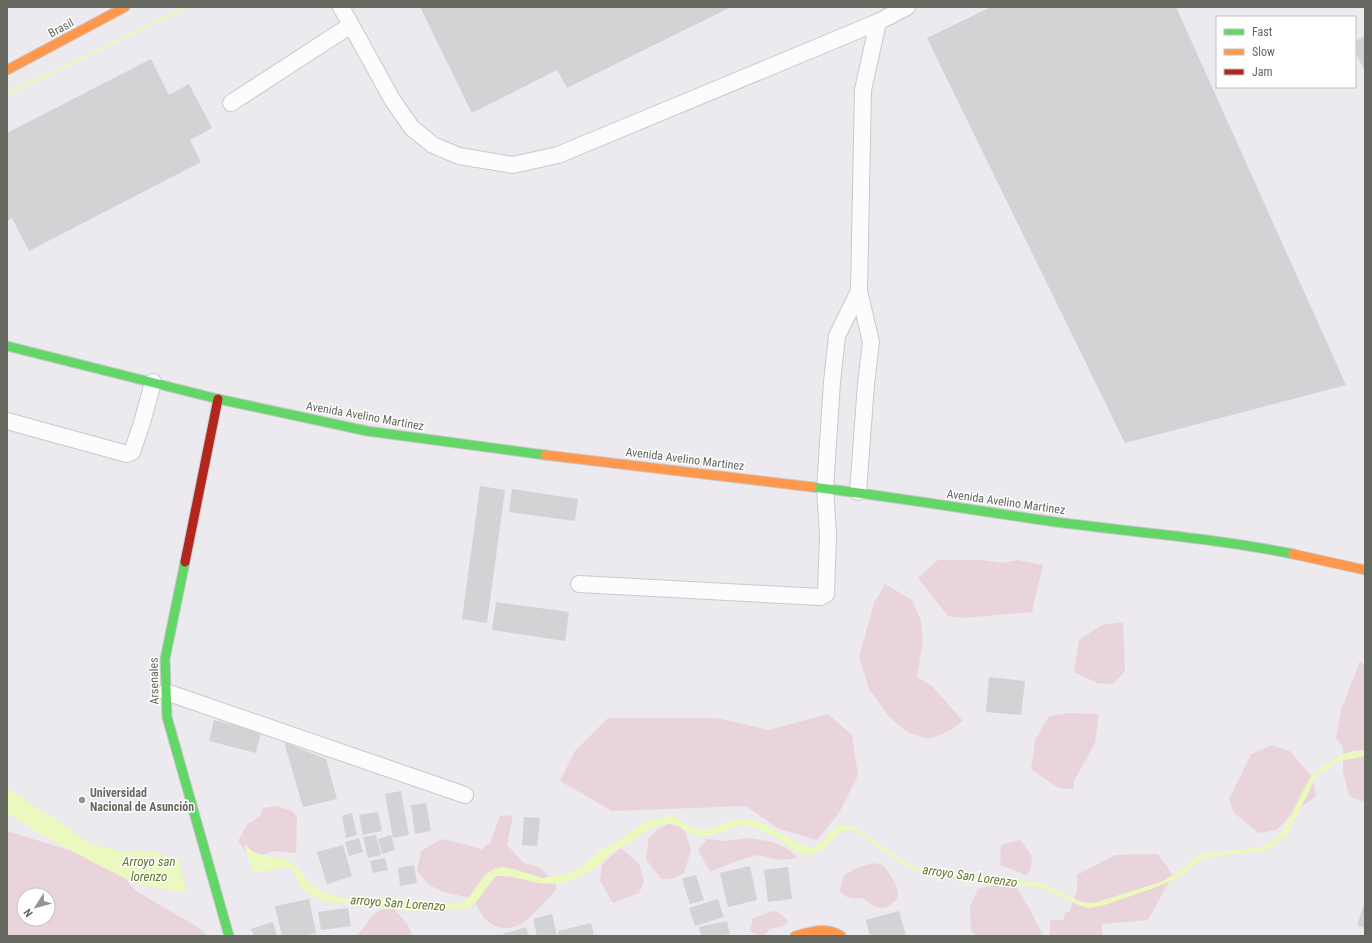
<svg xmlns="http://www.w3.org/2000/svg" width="1372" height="943" font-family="'Roboto Condensed',sans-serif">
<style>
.green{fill:#ead4db;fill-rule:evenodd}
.water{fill:#ebf8be}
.building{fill:#d3d2d5}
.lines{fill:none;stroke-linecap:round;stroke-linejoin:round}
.lane-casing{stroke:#c9c9c9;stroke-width:18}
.fast-casing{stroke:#c9c9c9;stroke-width:11}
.slow-casing{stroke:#c9c9c9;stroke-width:11}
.jam-casing{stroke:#c9c9c9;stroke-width:11}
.lane{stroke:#fcfcfd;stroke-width:16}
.fast{stroke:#63d668;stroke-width:9}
.slow{stroke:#ff974d;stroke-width:9}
.jam{stroke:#b3261e;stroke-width:9}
.poi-dot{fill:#949591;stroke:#fff;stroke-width:1.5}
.labels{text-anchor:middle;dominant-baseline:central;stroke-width:3;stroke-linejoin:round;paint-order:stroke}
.street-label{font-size:12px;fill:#64685e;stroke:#fff}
.poi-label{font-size:12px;font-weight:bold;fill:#64685e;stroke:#fff;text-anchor:start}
.water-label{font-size:13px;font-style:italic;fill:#60772d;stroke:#fff}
</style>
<rect width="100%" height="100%" fill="#ece9ef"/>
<!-- green -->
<path class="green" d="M938,560H983L1002,563L1017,560L1043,565L1032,612L963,618L948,616L918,578Z
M885,584L912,600L921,621L923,641L917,677L931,685L963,721L951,730L929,739L909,733L890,718L869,689L859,657L874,603Z
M1123,622L1125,671L1113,684L1097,683L1074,672L1079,640L1102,625Z
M1360,661L1365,666V802L1349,796L1343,772V748L1336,738L1341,710Z
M1070,713L1099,714L1095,743L1074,781V789L1058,788L1031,769L1035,740L1049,716Z
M828,714L852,735L858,775L839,813L817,840L779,829L746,806L612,811L560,781L575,751L608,718H717L769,730Z
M1272,745L1290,751L1313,778L1316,796L1292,814L1277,830L1259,833L1234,813L1229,799L1251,754Z
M276,806L292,811L297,817L296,853L274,851L251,858L238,841L247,825L260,816L263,808Z
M513,815L507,845L524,863L538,867L547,874L555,882L557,889C548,898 534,915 524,922C514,929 499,931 489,922C482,917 477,907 474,899L444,892L429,885L417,871L421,851L442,839L476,847L481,850L490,843L500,816Z
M675,820L685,832L691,850L684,873L671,879H661L646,859L649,838L657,830Z
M7,831L72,851L125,878L136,891L199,928L207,936H7ZM24,895H48V919H24Z
M749,838C772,842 780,841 798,858L780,860L757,855L731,863L710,872L698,850L707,839L726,841Z
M1020,840L1032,856L1031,868L1026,875L1000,865L1001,845Z
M621,848L639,864L644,882L639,893L613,903L600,881L602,865L610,857Z
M1158,854L1173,875L1148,920L1102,924V936H1050V920H1063L1065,913L1070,911L1077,890V875L1115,855Z
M872,863L883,865C890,875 899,885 898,898C885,912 877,910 863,898C854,899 846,899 840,891L844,875L855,869Z
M1007,882L1017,888L1030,910L1043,936H977L971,931L970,906L978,889Z
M394,909L408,925L412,936H355C365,930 368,918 377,912C381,909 389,909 394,909Z
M773,911L778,912L788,920L784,926L770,929L764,936H759L750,931L753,918Z"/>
<!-- water -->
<path class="water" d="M184,7H190L7,96V93Z
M1365,750V756L1339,761L1316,777L1288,834L1273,847L1262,851L1222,855L1202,859L1191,867L1185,873L1173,880L1154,888L1102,906L1089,908L1081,906L1045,889L1031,886L987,883L925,874C908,869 892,857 877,847C870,842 859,831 849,830C834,829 827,855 806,855C797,854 791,847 783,842C774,835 755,827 744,825C732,824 716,838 700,836C683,833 677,818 655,826C645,829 638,838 630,843C625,846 619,848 614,851C608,855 603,861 598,865C587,874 573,881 559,883C539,886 530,880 512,877C507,876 501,876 496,876L486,888L478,900L471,906L464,909L452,910L410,911L358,906L349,903L325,902L304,890L299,884L293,870L286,867C275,872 265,870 253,872L244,844L253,852L267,856L286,859L298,868L309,882L320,891L338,897L353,900L392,897L429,904L462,903L470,896L481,880L487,873L494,869L501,867L514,869L542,878L569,873L582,867L600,850L615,844L641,824L649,820L673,816L693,828L711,830C724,820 748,815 764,824C780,832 793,843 811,848L820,844L830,832L840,825L854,827L888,850L900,859L923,870L953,876L1026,881L1041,883L1079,901L1089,903L1097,902L1161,882L1180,871L1198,855L1252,848L1263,846L1274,841L1284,829L1309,779L1318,770L1335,758L1352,751Z
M7,787L36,808L52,817L90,844L119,851L152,852L178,859L187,892L145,886L125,878L102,867L37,832L7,812Z"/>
<!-- building -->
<path class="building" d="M420,7H731L567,88L557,70L472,113Z
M991,7H1176L1346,385L1125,443L927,38Z
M1365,36V72L1355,51V41Z
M151,59L169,95L189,84L212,128L190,140L201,162L29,251L12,218L7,221V133Z
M480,486L505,490L487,623L462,619Z
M512,489L578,499L575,521L509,512Z
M496,602L569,612L565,641L492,630Z
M989,677L1025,681L1021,715L986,712Z
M214,720L261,732L256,753L209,741Z
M284,742L326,759L337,799L303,807Z
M401,791L409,835L393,838L385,794Z
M426,803L431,831L415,834L411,805Z
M378,812L382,831L363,835L359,815Z
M352,813L357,835L346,838L342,816Z
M524,817L540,818L537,846L522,845Z
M376,835L381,855L368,858L363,837Z
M391,835L395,850L382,854L378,839Z
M359,838L363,852L349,856L345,842Z
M343,845L352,876L327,884L317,852Z
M385,858L388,870L373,873L370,861Z
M414,865L417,883L400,886L398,868Z
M750,866L757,900L728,907L720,873Z
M788,867L792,899L768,902L764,870Z
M696,875L704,900L690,904L682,879Z
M309,899L316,933L303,936H282L275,906Z
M718,899L724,917L695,926L689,908Z
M1365,902V928L1357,925Z
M348,908L351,926L321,930L318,912Z
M899,911L906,936H870L866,920Z
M552,914L557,936H537L533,919Z
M727,921L730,934L716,936H701L699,927Z
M273,922L277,936H254L251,929Z
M591,923L594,936H559L558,931Z
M526,927L529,936H504L503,934Z"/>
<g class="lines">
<!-- lane casing -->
<g class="lane-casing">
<path id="lane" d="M341,7L393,101L412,128L433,145L459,156L513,165L558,155L878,22L863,90L859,291L871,342L866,384L858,492
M878,22L907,7
M231,103L351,25
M7,421L127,454L132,452L142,423L153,382
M579,584L820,597L826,594L828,535L825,488L832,382L837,336L859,291
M166,692L465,795"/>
</g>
<!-- fast casing -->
<g class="fast-casing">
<path id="fast" d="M7,346L218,399L367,431L545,455
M812,487C889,496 965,509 1042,520C1125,532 1210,537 1293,554
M185,562L165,659L167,717L229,936"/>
</g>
<!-- slow casing -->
<g class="slow-casing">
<path id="slow" d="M7,70L125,7
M545,455L812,487
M1293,554L1365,570
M795,936C811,932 826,926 841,936"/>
</g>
<!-- jam casing -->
<g class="jam-casing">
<path id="jam" d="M185,562L218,399"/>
</g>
<!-- lane -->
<use href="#lane" class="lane"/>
<!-- fast -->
<use href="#fast" class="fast"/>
<!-- slow -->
<use href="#slow" class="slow"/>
<!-- jam -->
<use href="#jam" class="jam"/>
</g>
<!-- markers -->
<circle class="poi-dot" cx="82" cy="800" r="4"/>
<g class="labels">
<!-- street labels -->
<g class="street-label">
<text transform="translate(61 28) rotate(-28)">Brasil</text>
<text transform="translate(365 416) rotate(10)">Avenida Avelino Martinez</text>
<text transform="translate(685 459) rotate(7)">Avenida Avelino Martinez</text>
<text transform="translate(1006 502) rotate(8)">Avenida Avelino Martinez</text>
<text transform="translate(154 681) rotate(-91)">Arsenales</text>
</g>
<!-- poi labels -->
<g class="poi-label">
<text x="90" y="793">Universidad<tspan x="90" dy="14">Nacional de Asunción</tspan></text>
</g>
<!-- water labels -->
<g class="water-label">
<text x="149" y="861">Arroyo san<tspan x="149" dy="15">lorenzo</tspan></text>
<text transform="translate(970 876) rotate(8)">arroyo San Lorenzo</text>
<text transform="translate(398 903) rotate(4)">arroyo San Lorenzo</text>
</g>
</g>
<!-- border -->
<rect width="1372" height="943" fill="none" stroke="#64685e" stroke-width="16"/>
<!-- legend -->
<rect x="1216" y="16" width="140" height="72" fill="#ffffff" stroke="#c1c3bf"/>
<rect x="1224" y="29" width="20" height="6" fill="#63d668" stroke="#c1c3bf"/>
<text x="1252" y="36" font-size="12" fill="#64685e">Fast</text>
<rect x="1224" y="49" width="20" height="6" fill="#ff974d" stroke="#c1c3bf"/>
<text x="1252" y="56" font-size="12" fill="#64685e">Slow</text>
<rect x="1224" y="69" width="20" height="6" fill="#b3261e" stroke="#c1c3bf"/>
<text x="1252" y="76" font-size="12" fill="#64685e">Jam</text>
<!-- north arrow -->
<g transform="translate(36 907) rotate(233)"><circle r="19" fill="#ffffff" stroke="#c1c3bf"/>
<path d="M0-3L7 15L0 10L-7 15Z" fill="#949591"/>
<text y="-6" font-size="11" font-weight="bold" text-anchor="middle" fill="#64685e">N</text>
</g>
</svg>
